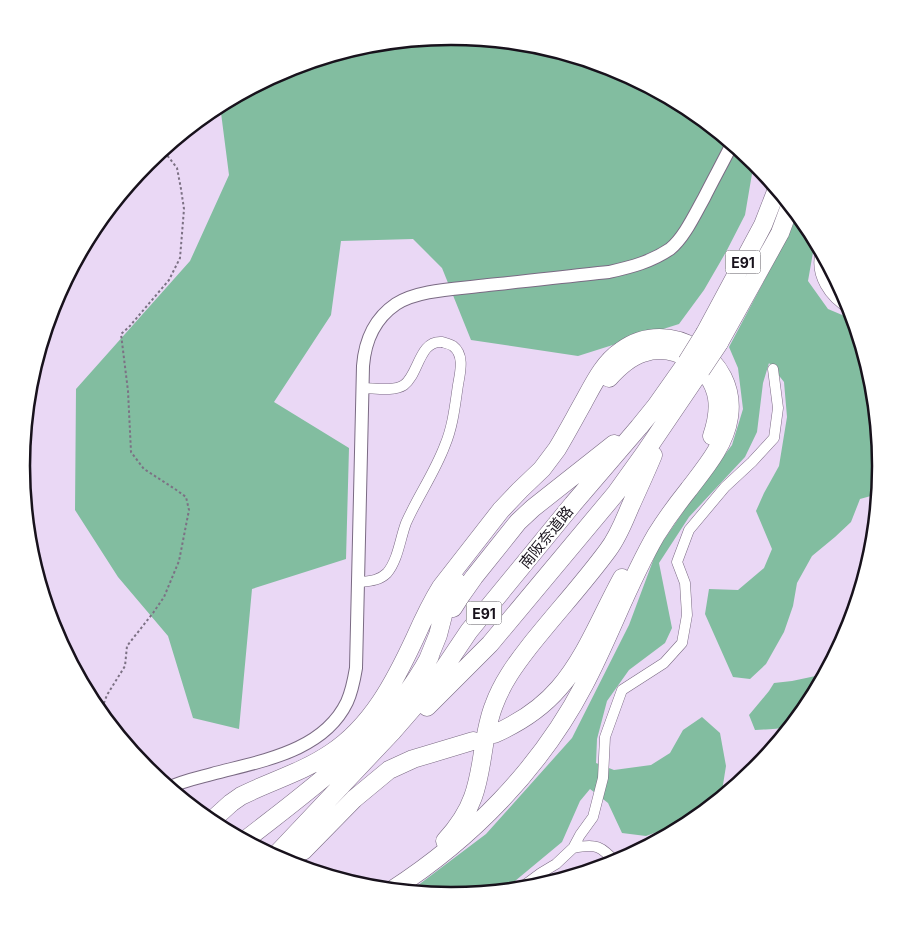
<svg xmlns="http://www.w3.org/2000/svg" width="902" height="933" font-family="Inter,'Noto Sans JP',sans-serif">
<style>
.forest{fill:#82bda0}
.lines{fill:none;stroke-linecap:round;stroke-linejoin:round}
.minor-casing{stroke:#7a6a83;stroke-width:11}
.tertiary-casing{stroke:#7a6a83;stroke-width:14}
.motorway-casing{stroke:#7a6a83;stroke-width:19}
.path{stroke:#7c7184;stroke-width:2;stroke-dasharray:2.5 2.5;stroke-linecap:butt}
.minor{stroke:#fff;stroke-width:10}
.tertiary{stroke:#fff;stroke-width:12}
.motorway{stroke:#fff;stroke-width:18}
.motorway-bridge-casing{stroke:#7a6a83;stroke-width:19;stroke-linecap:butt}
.motorway-bridge{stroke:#fff;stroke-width:18}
.labels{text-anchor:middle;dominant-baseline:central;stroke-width:4;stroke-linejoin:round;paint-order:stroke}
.shield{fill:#fff;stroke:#5d5960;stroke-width:1}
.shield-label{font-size:14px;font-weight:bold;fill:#18121c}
.street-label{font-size:15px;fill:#18121c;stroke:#fff}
.rim{fill:none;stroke:#18121c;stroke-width:2.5}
</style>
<rect width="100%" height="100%" fill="#ead8f5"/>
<!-- forest -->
<path class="forest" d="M451,37L535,45L616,70L690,109L754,162L745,215L726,252L704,290L679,324L578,356L471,340L442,268L413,239L341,241L331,315L274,402L349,448L346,559L252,589L239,729L193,718L168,636L118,577L75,510L76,389L190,261L229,175L220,105L287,69L367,45Z
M797,214L808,228L815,241L808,281L828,309L854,320L873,383V389L871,393L874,394L881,467L878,494L860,499L851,522L835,537L812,556L797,583L793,606L784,632L766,664L750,679L733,677L705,614L709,589L738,590L764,568L772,549L756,511L764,493L779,466L787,417L784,382L769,363L763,383L757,432L745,457L689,517L659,563L672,628L665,643L629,670L607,701L597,739L596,763L614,770L651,765L670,753L683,730L702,717L720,733L726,766L722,791L692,819L646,836L622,833L608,803L590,789L580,801L562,842L515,881L491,892L451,896L409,892L486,834L572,738L629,625L657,550L696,493L732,445L743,409L738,368L729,347L790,232Z
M825,674C819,686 802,721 790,725C779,730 767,729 755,730L749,715L769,691L774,683L792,681Z"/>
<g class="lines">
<!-- minor casing -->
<g class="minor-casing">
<path id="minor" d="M821,251C814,275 830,298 850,309
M878,439V442
M359,582C369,581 379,581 387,573C398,560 400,539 406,523C418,496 435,472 445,445C453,426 455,405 458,385C460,373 465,355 453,346C450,344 445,343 442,342C419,340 419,374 404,385C393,392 375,388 362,388
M573,848C597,843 600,846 617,863
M518,890L541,873L556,864L573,848L580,835L593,817L603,778L605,737L622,690L664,663L682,643L687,615L685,583L677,562L689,530L725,487L752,462L774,438L778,408L773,369"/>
</g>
<!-- tertiary casing -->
<g class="tertiary-casing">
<path id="tertiary" d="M168,788C182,781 197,778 212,774C260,761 323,752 347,702C352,691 354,680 356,668L363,366C365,340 374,319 396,304C419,289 460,289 488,285C529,281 569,276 609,272C631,267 651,262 670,249C684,238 695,214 704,198C713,180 723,162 732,144"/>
</g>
<!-- motorway casing -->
<g class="motorway-casing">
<path id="motorway" d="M705,333L763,225L777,189
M719,343L780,233L790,206
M609,378C619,367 630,357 643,353C675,342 712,366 717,398C719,411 716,424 712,436
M453,608L462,594L474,577L518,522L533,508L614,444
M425,667L438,635L447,600L456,581
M427,707L490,644L616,493L644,454L701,370
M494,734C519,723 541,709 559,688C586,657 602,614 622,578
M210,822L231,803L241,796C271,781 303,772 331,753C372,726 395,681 415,638C423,620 431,603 441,587L501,510L520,490L542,469L557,449C566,434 574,419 583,403C593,385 603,363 621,351C669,315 738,359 729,417C725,445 705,468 689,489C677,504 666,519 656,535C628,583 610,636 584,685C540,769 471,839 392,890
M244,841C313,787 388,735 430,656
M445,841C457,828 467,814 473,797C484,767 482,735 494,705C502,683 515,665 529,647C555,614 583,584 608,550C618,537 624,521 630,507C638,489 646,472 653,455
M303,851L354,799L389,770L413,759L473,741
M274,857L392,732L432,686L469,631L573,504L639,427L656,406L687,362
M286,863L308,837"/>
</g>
<!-- path -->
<path class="path" d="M98,711L102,708L107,695L125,666L127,646L153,613L164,597L179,561L189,510L186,497L175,489L144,469L131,452L128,391L121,334L129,327L169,280L180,258L184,209L181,189L177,168L163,150"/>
<!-- minor -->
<use href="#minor" class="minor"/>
<!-- tertiary -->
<use href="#tertiary" class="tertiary"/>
<!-- motorway -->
<use href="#motorway" class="motorway"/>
<!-- motorway-bridge casing -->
<g class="motorway-bridge-casing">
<path id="motorway-bridge" d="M687,362L705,333
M701,370L719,343"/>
</g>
<!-- motorway-bridge -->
<use href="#motorway-bridge" class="motorway-bridge"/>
</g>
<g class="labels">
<!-- shield labels -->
<g class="shield">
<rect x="725.5" y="250.5" width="35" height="23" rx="4"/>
<rect x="466.5" y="601.5" width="35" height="23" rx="4"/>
</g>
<g class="shield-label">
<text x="743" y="262">E91</text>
<text x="484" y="613">E91</text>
</g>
<!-- street labels -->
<g class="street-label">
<text transform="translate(546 537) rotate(-51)">南阪奈道路</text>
</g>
</g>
<!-- crop -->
<path d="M0 0H902V933H0ZM30 466a421 421 0 1 1 842 0a421 421 0 1 1-842 0Z" fill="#fff" fill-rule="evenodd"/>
<path class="rim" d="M30 466a421 421 0 1 1 842 0a421 421 0 1 1-842 0Z"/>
</svg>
